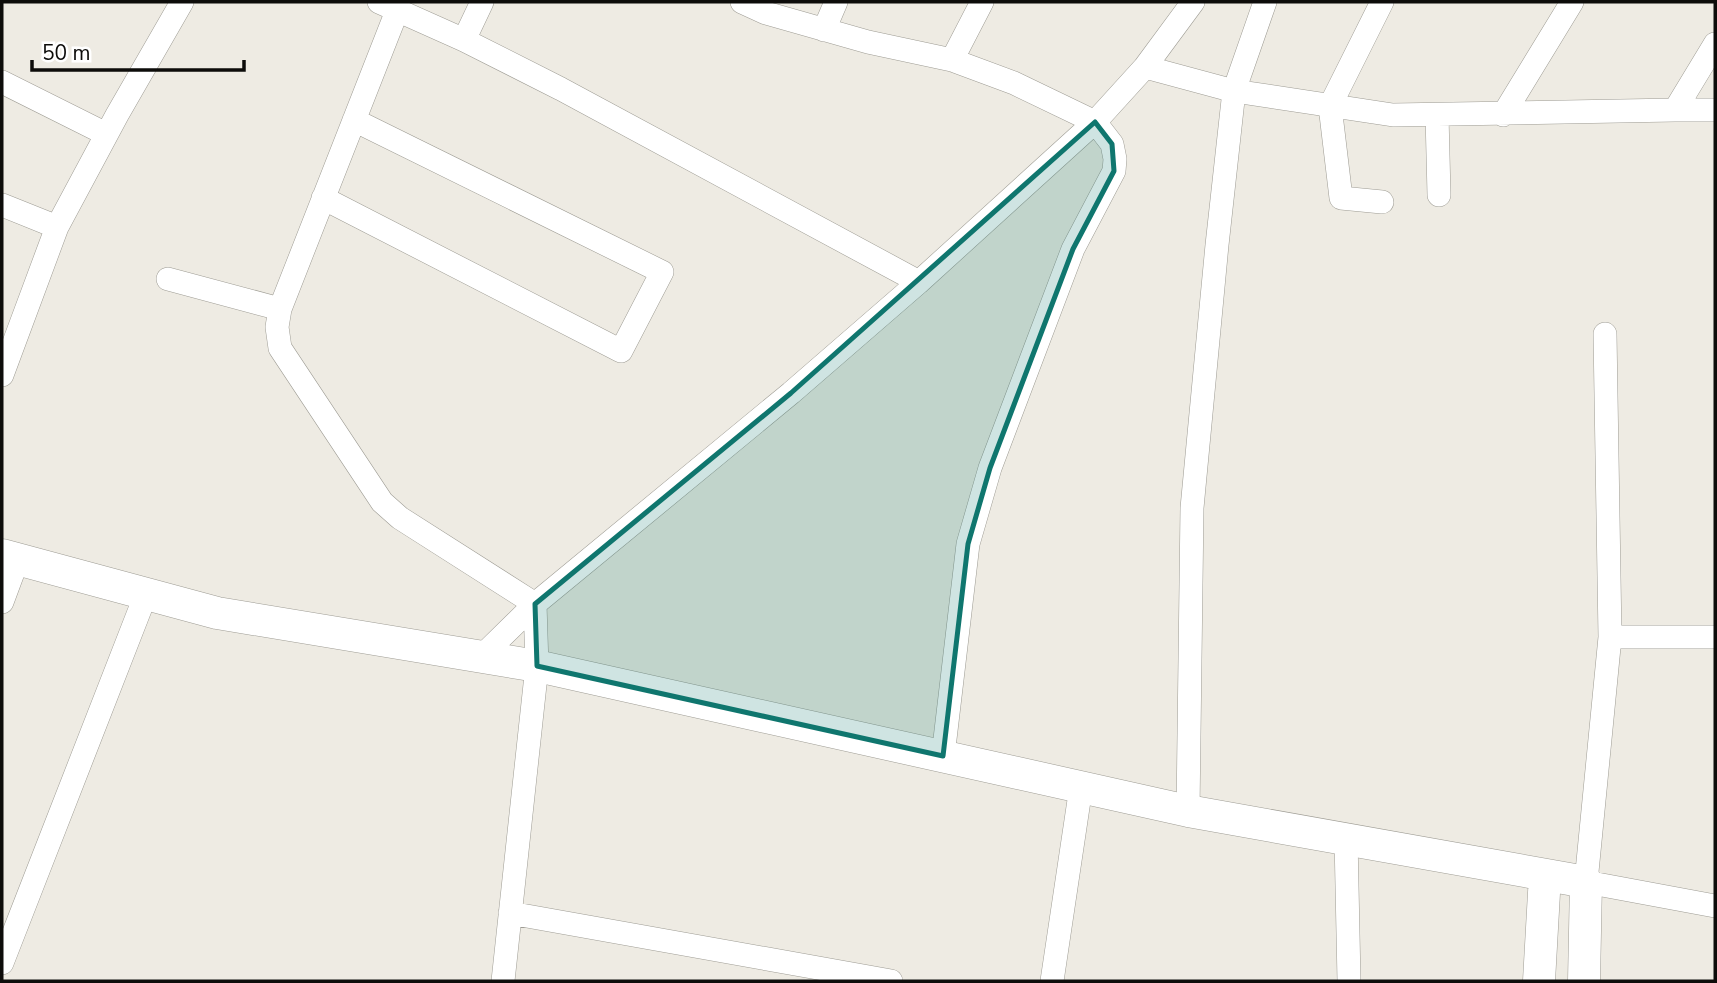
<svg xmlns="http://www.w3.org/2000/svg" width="1717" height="983" font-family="'Nunito Sans',sans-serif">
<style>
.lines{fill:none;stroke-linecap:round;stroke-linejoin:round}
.street-casing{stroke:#9e9c94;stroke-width:24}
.secondary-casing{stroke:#9e9c94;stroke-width:33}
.street{stroke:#fff;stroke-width:23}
.secondary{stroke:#fff;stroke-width:32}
.marked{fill:#0f766e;fill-opacity:0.2;stroke:#0f766e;stroke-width:5;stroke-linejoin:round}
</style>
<rect width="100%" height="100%" fill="#eeebe3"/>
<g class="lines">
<!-- street casing -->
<g class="street-casing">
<path id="street" d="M379,2L464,40L561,89L919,282
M742,2L766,13L868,42L952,60L1014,83L1095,122L1112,144L1115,159L1114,171L1073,249L990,468L968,544L943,756
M1382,2L1330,106L1341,198L1382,202
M397,11L280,309L277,327L280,348L382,502L400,518L535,604L537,666L503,981
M824,30L836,2
M464,40L482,2
M1715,44L1675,110H1715
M952,60L982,2
M1145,67L1234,91L1393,115L1675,110
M2,82L106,134
M1437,115L1439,195
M1503,115L1572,2
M323,198L621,351L662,272L354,120
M2,205L57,227
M168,279L280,309
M1605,334L1610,637L1586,882L1715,906
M2,375L57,227L117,115L182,2
M2,602L18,559
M1610,637H1715
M481,657L535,604L791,393L919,282L1095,122L1145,67L1193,2
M1188,811L1192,508L1217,245L1234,91L1265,2
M1346,838L1349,981
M510,913L891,981
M2,963L146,594
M1052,981L1081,787"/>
</g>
<!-- secondary casing -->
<g class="secondary-casing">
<path id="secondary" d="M2,555L217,613L537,666L1188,811L1586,882L1584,981
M1539,981L1545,875"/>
</g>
<!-- street -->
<use href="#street" class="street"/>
<!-- secondary -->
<use href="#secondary" class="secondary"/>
</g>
<!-- marked area -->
<path class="marked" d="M1095,122L1112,144L1114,171L1073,249L990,468L968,544L943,756L537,666L535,604L791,393Z"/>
<!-- border -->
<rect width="1717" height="983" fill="none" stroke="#0d0c0a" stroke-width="7"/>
<!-- scale -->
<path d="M32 60v10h212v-10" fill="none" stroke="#0d0c0a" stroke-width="3.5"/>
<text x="42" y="60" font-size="21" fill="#0d0c0a" stroke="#ffffff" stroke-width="5" paint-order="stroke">50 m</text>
</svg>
